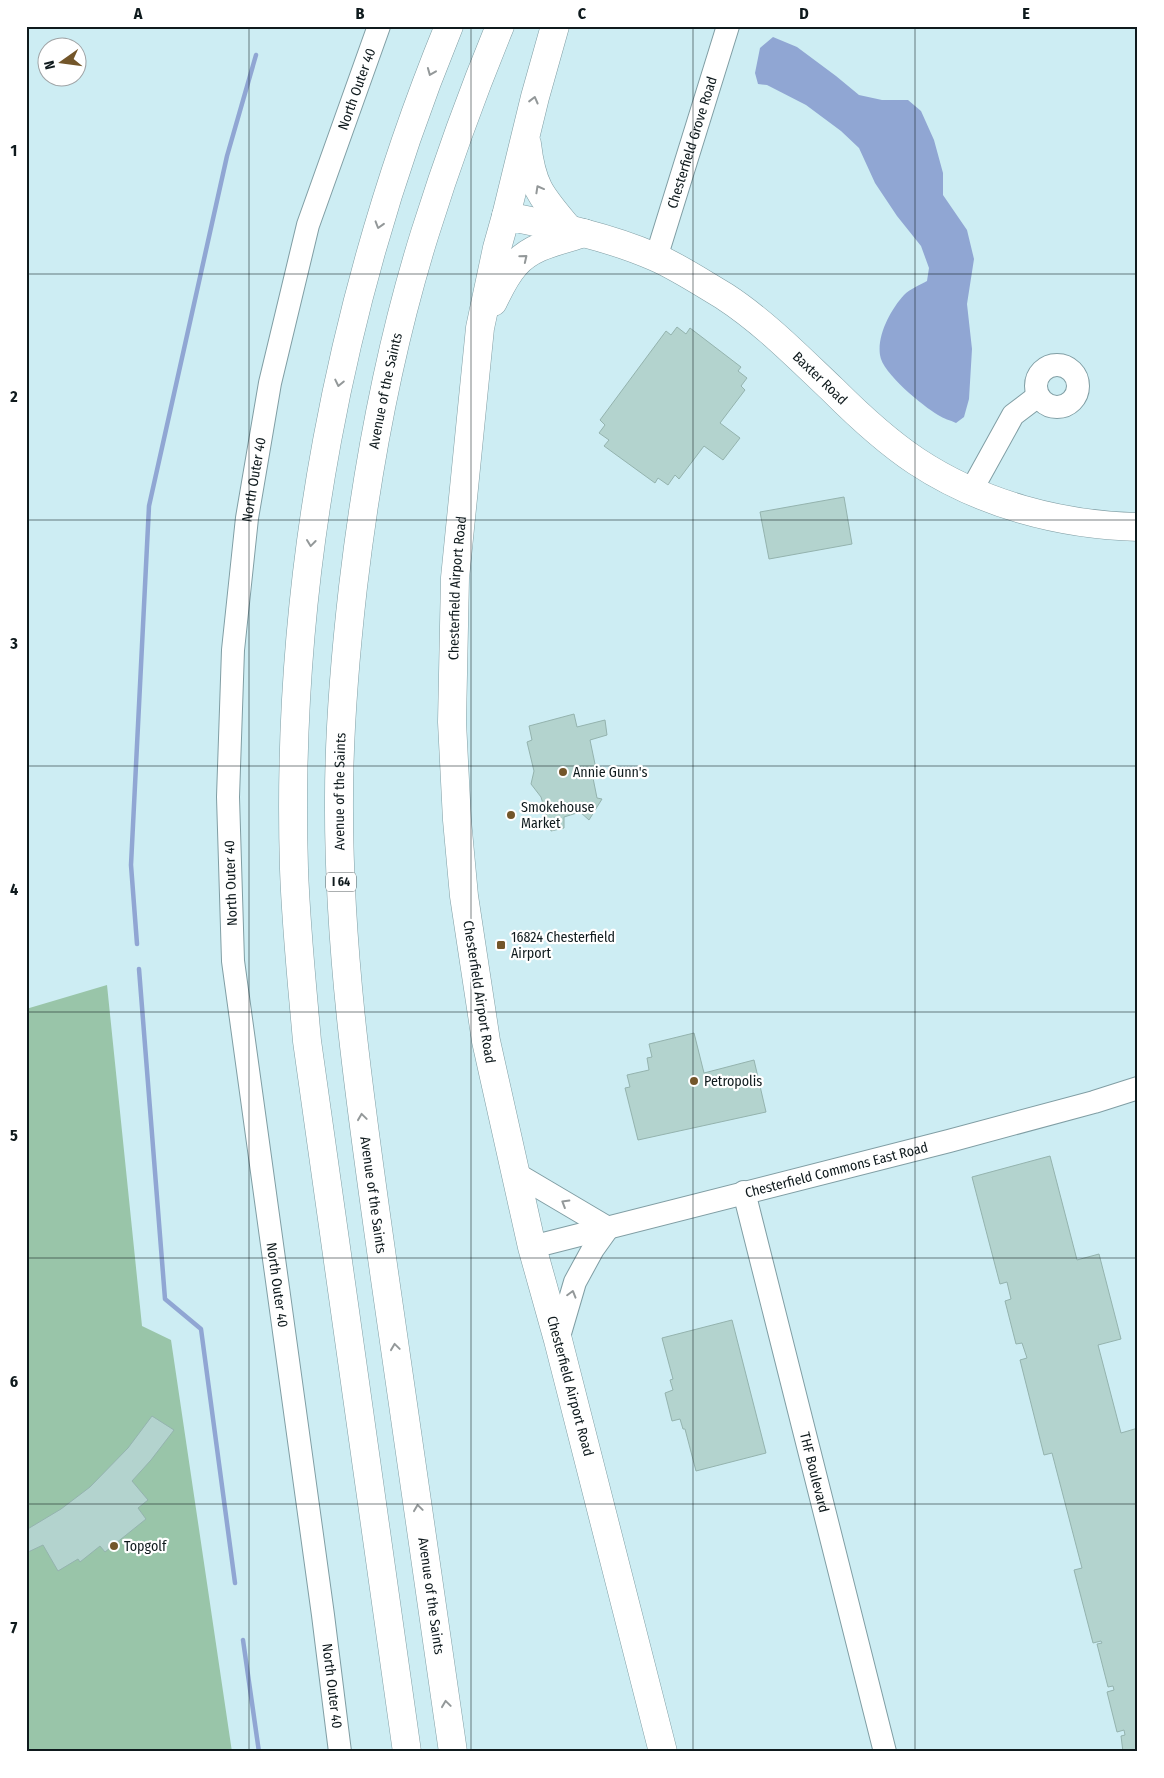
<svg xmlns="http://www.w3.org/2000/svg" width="1164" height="1778" font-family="'Fira Sans Condensed',sans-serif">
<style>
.green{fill:#99c5a9}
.water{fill:#90a6d3}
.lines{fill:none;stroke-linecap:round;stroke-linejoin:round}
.stream{stroke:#90a6d3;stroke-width:4.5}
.building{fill:#b3d3ce;stroke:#94b3ae}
.minor-casing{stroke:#809ea4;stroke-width:24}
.major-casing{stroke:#809ea4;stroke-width:29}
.highway-casing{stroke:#809ea4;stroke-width:29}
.minor{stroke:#fff;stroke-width:22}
.major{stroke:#fff;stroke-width:28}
.highway{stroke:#fff;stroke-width:28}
.oneway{stroke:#939899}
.grid{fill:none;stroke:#0f1a1d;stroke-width:1;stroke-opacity:0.55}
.poi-dot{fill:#73562a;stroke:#fff;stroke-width:2}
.labels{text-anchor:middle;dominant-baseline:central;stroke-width:4.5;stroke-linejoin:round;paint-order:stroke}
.shield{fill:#fff;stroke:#575f61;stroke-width:1}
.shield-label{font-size:12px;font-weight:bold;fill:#0f1a1d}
.street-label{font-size:14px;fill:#0f1a1d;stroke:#fff}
.poi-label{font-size:14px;fill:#0f1a1d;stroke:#fff;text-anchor:start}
.neatline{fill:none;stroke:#0f1a1d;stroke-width:2}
.grid-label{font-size:16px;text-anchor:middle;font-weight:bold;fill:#0f1a1d}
</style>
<rect width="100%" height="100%" fill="#cdedf3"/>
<!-- green -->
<path class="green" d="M107,985L142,1326L171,1340L232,1752H26V1009Z"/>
<!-- water -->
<path class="water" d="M773,37L797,47L836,76L859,95L882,100H908L921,111L934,140L943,173V195L967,230L974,259L967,304L972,349L969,399L964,417L956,423C950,420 944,419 938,415C923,406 882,373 880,355C877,335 891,309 904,295C910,289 920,285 927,281L929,268L921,246L897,216L875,183L859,148L841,131L806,105L767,85L758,84L755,73L760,48Z"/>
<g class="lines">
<!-- stream -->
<path class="stream" d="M137,944L131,865L149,506L227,156L256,55
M139,969L165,1299L201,1329L235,1583
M243,1640L259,1752"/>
</g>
<!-- building -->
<path class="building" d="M677,327L686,334L690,328L741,367L738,371L747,378L741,386L745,390L720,423L740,438L723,460L704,446L679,479L675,475L668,485L658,478L655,483L604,446L609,440L599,433L605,425L600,420L666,331L671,335Z
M844,497L852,544L769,559L760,512Z
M574,714L577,727L605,720L607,735L590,740L595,764L592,773L597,798L602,799L589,820L580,812L564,817V828L551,831L541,797L531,784L534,771L527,742L532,740L529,726Z
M694,1033L704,1073L754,1060L766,1112L638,1140L625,1088L630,1087L627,1075L649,1070L647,1058L652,1057L649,1044Z
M1050,1156L1077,1260L1099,1254L1121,1339L1098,1345L1121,1433L1138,1428V1752H1123L1121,1736L1125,1735L1124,1730L1117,1732L1107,1692L1114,1690L1113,1686L1108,1687L1097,1644L1102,1643L1101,1641L1093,1643L1074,1570L1082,1568L1052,1453L1044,1455L1020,1360L1027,1358L1022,1343L1016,1344L1005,1301L1011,1299L1007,1282L1000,1284L972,1177Z
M732,1320L766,1453L696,1471L685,1429H683L680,1419L672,1421L665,1393L673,1390L670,1380L673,1379L662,1338Z
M152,1416L174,1430L151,1460L132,1481L148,1500L138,1508L146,1519L105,1552L100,1546L80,1562L78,1559L58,1571L43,1545L26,1553V1530L61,1509L90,1487L128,1448Z"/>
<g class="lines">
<!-- minor casing -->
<g class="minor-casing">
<g id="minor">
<path id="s1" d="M656,258L728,26"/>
<circle cx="1057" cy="386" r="21"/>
<path d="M971,491L1013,415L1038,396"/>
<path d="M515,1173L608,1228"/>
<path id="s2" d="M744,1192L885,1752"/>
<path id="s3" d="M532,1247L949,1141L1094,1102L1138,1088"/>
<path d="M558,1340L575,1282L593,1249L608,1228"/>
<path id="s4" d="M340,1752L323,1615L233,961L228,797L233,650L247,518L270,383L308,225L379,26"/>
</g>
</g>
<!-- major casing -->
<g class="major-casing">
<g id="major">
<path d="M493,302C499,290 505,276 515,265C532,245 560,241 584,233"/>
<path id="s5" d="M663,1752L558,1340L532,1247L486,1041L464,896L457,820L452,722L455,578L480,328L497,248L506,216C556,226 607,236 655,257C678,267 702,283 724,296C764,322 798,357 833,390C858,415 886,441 916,461C981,504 1060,525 1138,527"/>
</g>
</g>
<!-- highway casing -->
<g class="highway-casing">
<g id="highway">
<path d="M527,144C532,187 541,196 568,228"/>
<path d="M506,216L535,97L555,26"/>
<path d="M407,1752L307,1041C302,984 296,927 294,869C285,582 340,292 449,26"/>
<path id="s6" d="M453,1752C430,1592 407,1432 384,1272C362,1114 338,958 339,798C339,727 345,658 353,587C367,468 389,348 425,233C447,163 472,94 500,26"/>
</g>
</g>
<!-- minor -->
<use href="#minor" class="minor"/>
<!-- major -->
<use href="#major" class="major"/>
<!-- highway -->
<use href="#highway" class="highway"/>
</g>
<!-- one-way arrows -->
<defs><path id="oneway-chevron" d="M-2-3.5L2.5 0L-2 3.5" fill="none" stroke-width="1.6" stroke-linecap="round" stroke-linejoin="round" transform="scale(1.25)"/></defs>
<g class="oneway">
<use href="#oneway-chevron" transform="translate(431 72) rotate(112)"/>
<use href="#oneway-chevron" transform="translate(534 100) rotate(-76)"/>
<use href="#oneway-chevron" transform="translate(539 189) rotate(-119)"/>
<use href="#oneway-chevron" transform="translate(379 225) rotate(107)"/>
<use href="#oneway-chevron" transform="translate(524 258) rotate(-39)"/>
<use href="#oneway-chevron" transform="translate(339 383) rotate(102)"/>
<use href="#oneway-chevron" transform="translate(311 543) rotate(97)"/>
<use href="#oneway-chevron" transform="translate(362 1117) rotate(-98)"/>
<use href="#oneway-chevron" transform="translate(565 1203) rotate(-149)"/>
<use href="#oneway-chevron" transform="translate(572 1294) rotate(-74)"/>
<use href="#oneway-chevron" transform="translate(395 1347) rotate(-98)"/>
<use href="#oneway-chevron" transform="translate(418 1508) rotate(-98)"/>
<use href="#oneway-chevron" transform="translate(446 1704) rotate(-98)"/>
</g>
<!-- grid -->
<path class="grid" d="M249,26V1752M471,26V1752M693,26V1752M915,26V1752M26,274H1138M26,520H1138M26,766H1138M26,1012H1138M26,1258H1138M26,1504H1138"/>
<!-- markers -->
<g class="poi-dot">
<circle cx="563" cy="772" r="5"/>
<circle cx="511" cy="815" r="5"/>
<rect x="496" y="940" width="10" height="10" rx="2.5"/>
<circle cx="694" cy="1081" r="5"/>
<circle cx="114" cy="1546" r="5"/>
</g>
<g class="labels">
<!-- shield labels -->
<rect class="shield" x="326" y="872.5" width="30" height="19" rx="4"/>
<g class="shield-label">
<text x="341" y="882">I 64</text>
</g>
<!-- street labels -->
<g class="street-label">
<text stroke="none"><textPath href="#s4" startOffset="1686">North Outer 40</textPath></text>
<text stroke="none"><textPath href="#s1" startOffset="121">Chesterfield Grove Road</textPath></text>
<text stroke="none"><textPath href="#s5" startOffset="1925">Baxter Road</textPath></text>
<text stroke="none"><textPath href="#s6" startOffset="1372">Avenue of the Saints</textPath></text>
<text stroke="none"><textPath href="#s4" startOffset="1281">North Outer 40</textPath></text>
<text stroke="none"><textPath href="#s5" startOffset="1188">Chesterfield Airport Road</textPath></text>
<text stroke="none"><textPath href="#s6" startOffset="968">Avenue of the Saints</textPath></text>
<text transform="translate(231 883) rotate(-92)">North Outer 40</text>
<text transform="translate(479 992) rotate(81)">Chesterfield Airport Road</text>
<text stroke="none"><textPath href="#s3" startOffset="314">Chesterfield Commons East Road</textPath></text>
<text transform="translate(373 1195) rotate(82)">Avenue of the Saints</text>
<text transform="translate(277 1285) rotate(82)">North Outer 40</text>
<text transform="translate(570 1386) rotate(75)">Chesterfield Airport Road</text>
<text stroke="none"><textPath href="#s2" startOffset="289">THF Boulevard</textPath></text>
<text transform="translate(431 1596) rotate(82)">Avenue of the Saints</text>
<text transform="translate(332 1686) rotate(83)">North Outer 40</text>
</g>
<!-- poi labels -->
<g class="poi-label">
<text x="573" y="772">Annie Gunn's</text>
<text x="521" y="807">Smokehouse<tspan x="521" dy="16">Market</tspan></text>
<text x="511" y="937">16824 Chesterfield<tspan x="511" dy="16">Airport</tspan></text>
<text x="704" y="1081">Petropolis</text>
<text x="124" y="1546">Topgolf</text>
</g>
</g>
<!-- border -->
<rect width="1164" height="1778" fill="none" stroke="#ffffff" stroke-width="55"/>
<!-- north arrow -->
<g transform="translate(62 62) rotate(256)"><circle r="24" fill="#ffffff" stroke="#9fa3a5"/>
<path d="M0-4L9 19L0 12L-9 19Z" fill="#73562a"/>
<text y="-8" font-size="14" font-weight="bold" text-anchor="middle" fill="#0f1a1d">N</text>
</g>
<rect x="28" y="28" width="1108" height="1722" class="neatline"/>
<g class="grid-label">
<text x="138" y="19">A</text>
<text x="360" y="19">B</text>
<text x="582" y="19">C</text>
<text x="804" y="19">D</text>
<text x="1026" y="19">E</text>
<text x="14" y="156">1</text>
<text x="14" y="402">2</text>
<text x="14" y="649">3</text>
<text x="14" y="895">4</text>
<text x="14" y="1141">5</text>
<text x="14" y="1387">6</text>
<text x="14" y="1633">7</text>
</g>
</svg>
